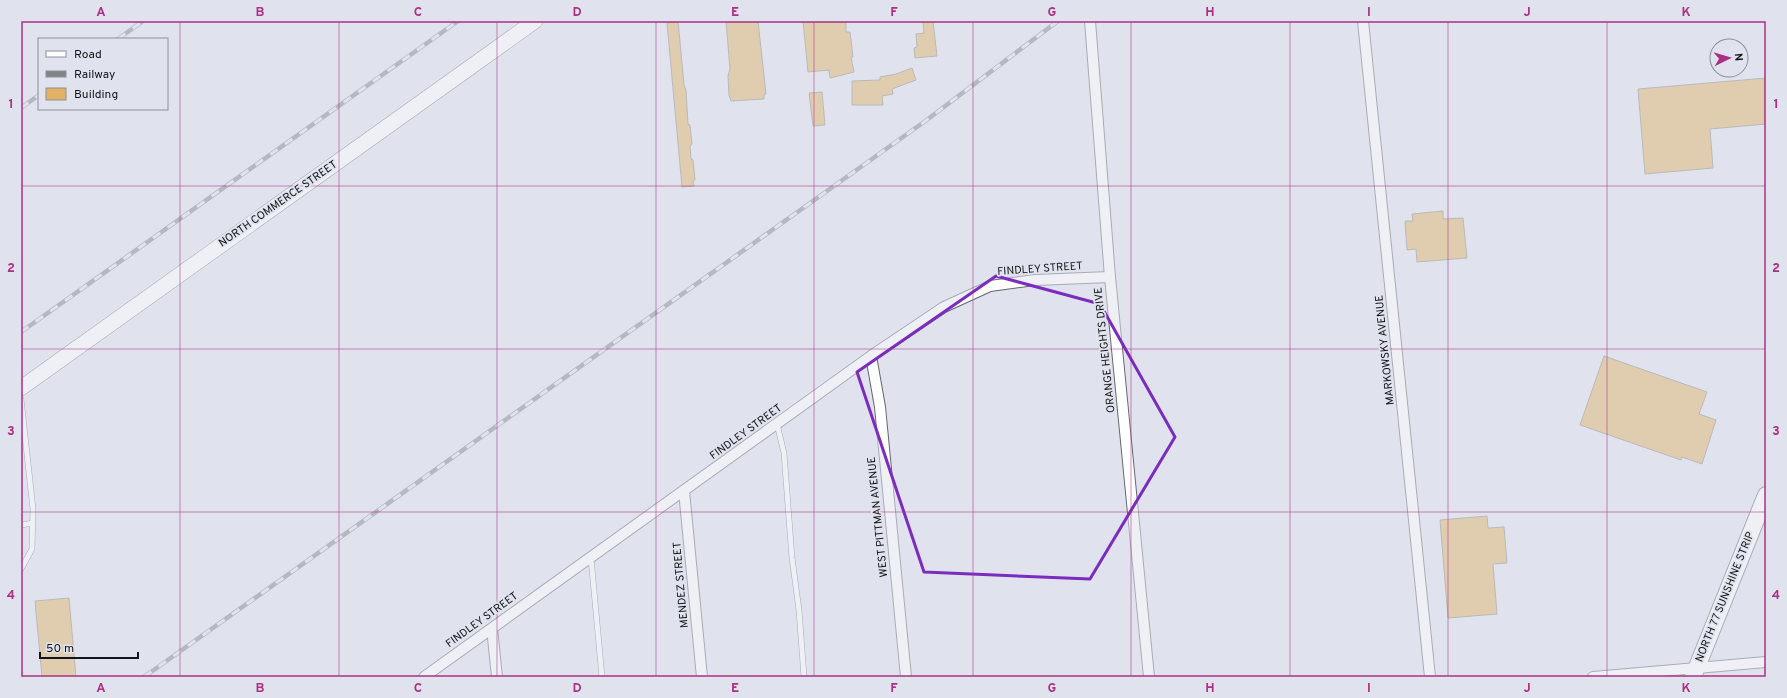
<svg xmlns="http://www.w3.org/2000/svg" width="1787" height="698" font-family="Overpass,sans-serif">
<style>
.building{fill:#e1b064;stroke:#8b867e}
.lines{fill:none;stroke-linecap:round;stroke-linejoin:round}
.service-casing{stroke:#64676f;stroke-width:6}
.minor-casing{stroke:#64676f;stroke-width:12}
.secondary-casing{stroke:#64676f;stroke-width:16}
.primary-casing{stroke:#64676f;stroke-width:18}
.service{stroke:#fff;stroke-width:5}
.minor{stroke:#fff;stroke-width:10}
.secondary{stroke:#fff;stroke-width:15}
.primary{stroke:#fff;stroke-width:16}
.rail-casing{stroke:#818389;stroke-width:4.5}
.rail{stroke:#e0e3ed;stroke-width:3;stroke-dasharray:9;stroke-linecap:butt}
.marked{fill:none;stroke:#7b2cbf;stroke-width:3;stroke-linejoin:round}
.grid{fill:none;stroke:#ab3083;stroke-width:1;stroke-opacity:0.55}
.labels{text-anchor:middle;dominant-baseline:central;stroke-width:3.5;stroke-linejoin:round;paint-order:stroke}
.street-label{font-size:11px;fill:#131417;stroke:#e0e3ed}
.neatline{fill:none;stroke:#ab3083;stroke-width:1.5}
.grid-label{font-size:13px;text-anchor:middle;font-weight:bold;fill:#ab3083}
</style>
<rect width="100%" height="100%" fill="#e0e3ed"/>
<!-- building -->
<path class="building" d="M678,21L684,85L686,90L688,124L690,125L692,144L690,146L691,159L693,160L695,179L693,182L694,186L682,187L667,23Z
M726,21H758L766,94H764V99L731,101L729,95L728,76L730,69Z
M803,21H846V32H850L853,57H851L854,72L830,78L829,70L808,72Z
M923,21H933L937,56L915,58L914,48L917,47L916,34L924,33Z
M912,68L916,80L892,89L893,94L882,96L883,105H852V81L880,80V77L896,74Z
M1766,78V124L1710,129L1713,168L1645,174L1638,89Z
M822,92L825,125L813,126L809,93Z
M1443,211V219L1463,218L1467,258L1417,262L1416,249L1407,250L1405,221H1413L1412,214Z
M1604,356L1707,392L1699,414L1716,420L1702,464L1682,457L1681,460L1580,425Z
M1487,516L1488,528L1504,527L1507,563L1493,564L1497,614L1448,618L1440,520Z
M69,598L76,677H42L35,601Z"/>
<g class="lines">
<!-- service casing -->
<g class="service-casing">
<path id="service" d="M21,399L33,509L32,549L21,569
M777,424L784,453L792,558L799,610L804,677
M21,525L33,523
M591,558L602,677"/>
</g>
<!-- minor casing -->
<g class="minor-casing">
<path id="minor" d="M1090,21L1110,277L1149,677
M1363,21L1430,677
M871,356L880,407L906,677
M684,491L702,677
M492,628L497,677
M424,677L871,356L944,307L990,286L1035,280L1110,277
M1593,677L1766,662"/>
</g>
<!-- secondary casing -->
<g class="secondary-casing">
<path id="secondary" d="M21,388L535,21"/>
</g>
<!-- primary casing -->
<g class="primary-casing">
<path id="primary" d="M1693,677L1766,495"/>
</g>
<!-- service -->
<use href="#service" class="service"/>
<!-- minor -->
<use href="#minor" class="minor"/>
<!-- secondary -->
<use href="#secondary" class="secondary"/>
<!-- primary -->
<use href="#primary" class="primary"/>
<!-- rail casing -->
<g class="rail-casing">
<path id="rail" d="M118,39L143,21
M21,108L39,95
M21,332L458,21
M144,677L924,122L1058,21"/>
</g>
<!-- rail -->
<use href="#rail" class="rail"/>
</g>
<!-- marked area -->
<path d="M0 0H1787V698H0ZM996,276L1100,304L1175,437L1090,579L924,572L857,372Z" fill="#e0e3ed" fill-opacity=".55" fill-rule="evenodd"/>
<path class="marked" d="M996,276L1100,304L1175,437L1090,579L924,572L857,372Z"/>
<!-- grid -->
<path class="grid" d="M180,21V677M339,21V677M497,21V677M656,21V677M814,21V677M973,21V677M1131,21V677M1290,21V677M1448,21V677M1607,21V677M21,186H1766M21,349H1766M21,512H1766"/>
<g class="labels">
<!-- street labels -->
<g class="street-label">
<text transform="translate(278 204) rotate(-35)">NORTH COMMERCE STREET</text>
<text transform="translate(1040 269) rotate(-4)">FINDLEY STREET</text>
<text transform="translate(1105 350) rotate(-96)">ORANGE HEIGHTS DRIVE</text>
<text transform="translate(1385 350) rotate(-96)">MARKOWSKY AVENUE</text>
<text transform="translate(746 432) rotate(-36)">FINDLEY STREET</text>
<text transform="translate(878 517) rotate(-96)">WEST PITTMAN AVENUE</text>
<text transform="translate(681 585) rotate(-95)">MENDEZ STREET</text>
<text transform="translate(1725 597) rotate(-68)">NORTH 77 SUNSHINE STRIP</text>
<text transform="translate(482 620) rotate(-36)">FINDLEY STREET</text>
</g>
</g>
<!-- border -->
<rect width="1787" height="698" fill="none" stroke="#e0e3ed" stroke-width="44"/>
<!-- legend -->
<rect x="38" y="38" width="130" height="72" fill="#e0e3ed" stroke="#8e9097"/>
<rect x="46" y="51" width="20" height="6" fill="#ffffff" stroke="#8e9097"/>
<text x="74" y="58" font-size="12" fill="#131417">Road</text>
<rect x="46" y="71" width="20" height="6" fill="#818389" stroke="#8e9097"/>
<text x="74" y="78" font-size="12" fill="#131417">Railway</text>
<rect x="46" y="88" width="20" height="12" fill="#e1b064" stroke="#8e9097"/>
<text x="74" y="98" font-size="12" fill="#131417">Building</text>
<!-- north arrow -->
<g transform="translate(1729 58) rotate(85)"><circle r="19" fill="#e0e3ed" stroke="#8e9097"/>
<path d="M0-3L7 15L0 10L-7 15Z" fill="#ab3083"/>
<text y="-6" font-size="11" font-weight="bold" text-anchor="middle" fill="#131417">N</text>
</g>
<!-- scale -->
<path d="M40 652v6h98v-6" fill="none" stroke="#131417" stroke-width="2"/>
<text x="46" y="652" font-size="12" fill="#131417" stroke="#e0e3ed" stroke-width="3" paint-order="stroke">50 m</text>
<rect x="22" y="22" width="1743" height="654" class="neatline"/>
<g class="grid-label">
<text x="101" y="16">A</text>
<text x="260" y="16">B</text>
<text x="418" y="16">C</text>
<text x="577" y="16">D</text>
<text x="735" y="16">E</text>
<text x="894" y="16">F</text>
<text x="1052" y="16">G</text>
<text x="1210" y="16">H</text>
<text x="1369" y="16">I</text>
<text x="1527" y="16">J</text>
<text x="1686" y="16">K</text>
<text x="11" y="108">1</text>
<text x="1776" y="108">1</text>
<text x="11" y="272">2</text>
<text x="1776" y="272">2</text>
<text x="11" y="435">3</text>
<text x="1776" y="435">3</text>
<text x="11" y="599">4</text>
<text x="1776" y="599">4</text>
<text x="101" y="692">A</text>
<text x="260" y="692">B</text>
<text x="418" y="692">C</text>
<text x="577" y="692">D</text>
<text x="735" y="692">E</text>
<text x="894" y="692">F</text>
<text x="1052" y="692">G</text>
<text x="1210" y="692">H</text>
<text x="1369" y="692">I</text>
<text x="1527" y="692">J</text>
<text x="1686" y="692">K</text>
</g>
</svg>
